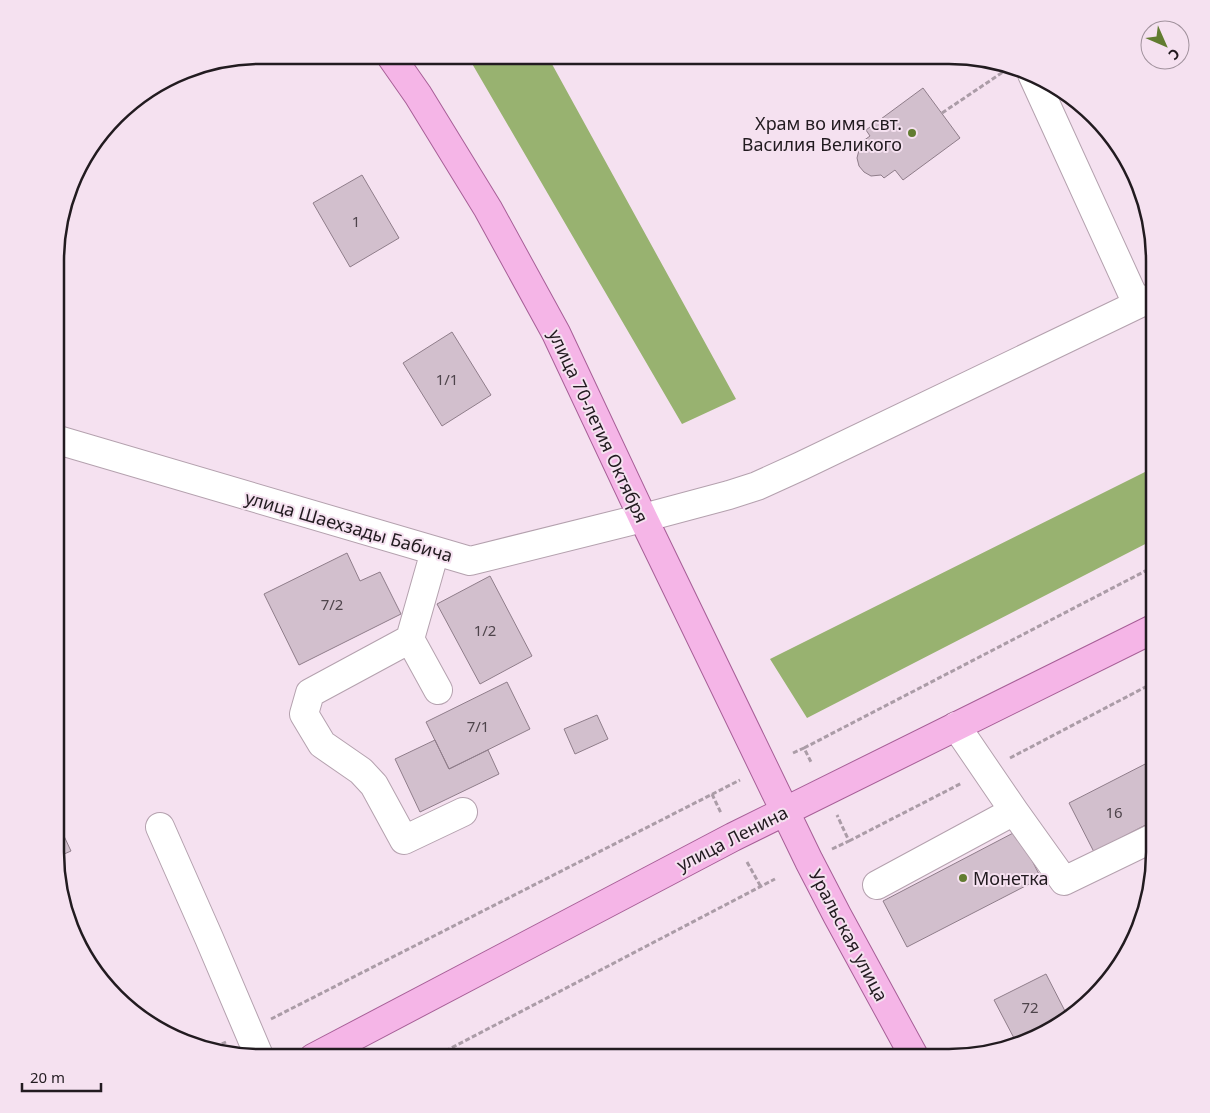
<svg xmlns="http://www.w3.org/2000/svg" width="1210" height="1113" font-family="'Noto Sans',sans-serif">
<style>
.forest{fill:#98b270}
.building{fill:#d2bfcd;stroke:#8f7d8a}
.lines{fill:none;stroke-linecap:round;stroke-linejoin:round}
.minor-casing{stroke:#b4a1ae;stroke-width:30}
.major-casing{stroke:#a75f97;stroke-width:30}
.path{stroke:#ab9ca7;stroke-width:3;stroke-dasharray:5 2.5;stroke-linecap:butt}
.minor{stroke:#fff;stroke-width:28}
.major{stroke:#f5b5e7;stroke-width:28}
.poi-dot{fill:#617c30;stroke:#f5e1f0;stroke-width:2}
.labels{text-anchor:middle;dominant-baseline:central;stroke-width:4;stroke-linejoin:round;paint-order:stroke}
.number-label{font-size:15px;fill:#4e444b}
.poi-label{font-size:18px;fill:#221b20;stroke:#f5e1f0;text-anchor:end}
.street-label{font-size:18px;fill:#221b20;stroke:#f5e1f0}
.rim{fill:none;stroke:#221b20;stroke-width:2.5}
</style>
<rect width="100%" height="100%" fill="#f5e1f0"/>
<!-- forest -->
<path class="forest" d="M467,55H547L736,399L682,424Z
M1155,467V539L807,718L770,659Z"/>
<!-- building -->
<path class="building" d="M923,88L960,138L903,180L895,170L884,178L881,175L871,176L864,172L859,166L857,158L859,150L861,147L859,144L870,136L866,130Z
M362,175L399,238L350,267L313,203Z
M452,332L491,395L442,426L403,363Z
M347,553L360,581L380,572L401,614L299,665L264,594Z
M490,576L532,656L480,684L437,604Z
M507,682L530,729L449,769L426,722Z
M597,715L608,739L575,754L564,729Z
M435,740L449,769L488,750L499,774L420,812L395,759Z
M1155,759V820L1094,852L1069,803Z
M56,819L71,851L55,858Z
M1017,831L1041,878L907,947L883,901Z
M1046,974L1066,1013L1015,1040L994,1000Z"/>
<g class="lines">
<!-- minor casing -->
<g class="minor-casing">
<path id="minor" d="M1032,74L1137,304
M58,440L470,561L643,518L729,495L757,486L801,466L1155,296
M435,551L410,639L310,693L304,714L322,744L361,771L374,785L404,840L463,812
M410,639L438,690
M956,726L1014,811L1064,881L1155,837
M160,827L209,938L260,1058
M877,885L1014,811"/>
</g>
<!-- major casing -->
<g class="major-casing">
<path id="major" d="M390,55L418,95L488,209L556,333L643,518L809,861L837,915L915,1058
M313,1058L733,837L1155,628"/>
</g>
<!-- path -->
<path class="path" d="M942,113L1006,70
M804,748L1155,566
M793,753L804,748L812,764
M1010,758L1155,682
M712,794L721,813
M849,841L962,783
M832,849L849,841L837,815
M747,862L761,887
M271,1019L740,780
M215,1047L226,1042
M432,1058L775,879"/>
<!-- minor -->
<use href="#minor" class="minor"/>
<!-- major -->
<use href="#major" class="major"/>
</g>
<!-- markers -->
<g class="poi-dot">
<circle cx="912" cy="133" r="5"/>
<circle cx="963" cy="878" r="5"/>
</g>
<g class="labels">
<!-- number labels -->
<g class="number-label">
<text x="356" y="221">1</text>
<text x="447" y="379">1/1</text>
<text x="332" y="604">7/2</text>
<text x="485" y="630">1/2</text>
<text x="478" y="726">7/1</text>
<text x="1114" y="812">16</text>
<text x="1030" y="1007">72</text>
</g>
<!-- poi labels -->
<g class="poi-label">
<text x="902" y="123">Храм во имя свт.<tspan x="902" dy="21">Василия Великого</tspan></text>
<text x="973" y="878" text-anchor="start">Монетка</text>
</g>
<!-- street labels -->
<g class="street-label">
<text transform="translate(599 426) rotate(65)">улица 70-летия Октября</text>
<text transform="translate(349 526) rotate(16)">улица Шаехзады Бабича</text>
<text transform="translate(732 838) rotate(-27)">улица Ленина</text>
<text transform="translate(849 935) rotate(62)">Уральская улица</text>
</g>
</g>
<!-- crop -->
<path d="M0 0H1210V1113H0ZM261 64H949A197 197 0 0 1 1146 261V852A197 197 0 0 1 949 1049H261A197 197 0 0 1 64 852V261A197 197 0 0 1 261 64Z" fill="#f5e1f0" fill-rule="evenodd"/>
<path class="rim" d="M261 64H949A197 197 0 0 1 1146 261V852A197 197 0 0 1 949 1049H261A197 197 0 0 1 64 852V261A197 197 0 0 1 261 64Z"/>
<!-- north arrow -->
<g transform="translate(1165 45) rotate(135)"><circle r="24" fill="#f5e1f0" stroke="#a1929d"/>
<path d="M0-4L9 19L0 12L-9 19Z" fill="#617c30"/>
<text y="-8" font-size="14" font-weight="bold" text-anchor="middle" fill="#221b20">С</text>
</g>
<!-- scale -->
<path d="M22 1083v8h79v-8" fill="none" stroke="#221b20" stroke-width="2.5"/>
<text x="30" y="1083" font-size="15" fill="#221b20" stroke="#f5e1f0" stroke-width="4" paint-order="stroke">20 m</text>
</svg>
